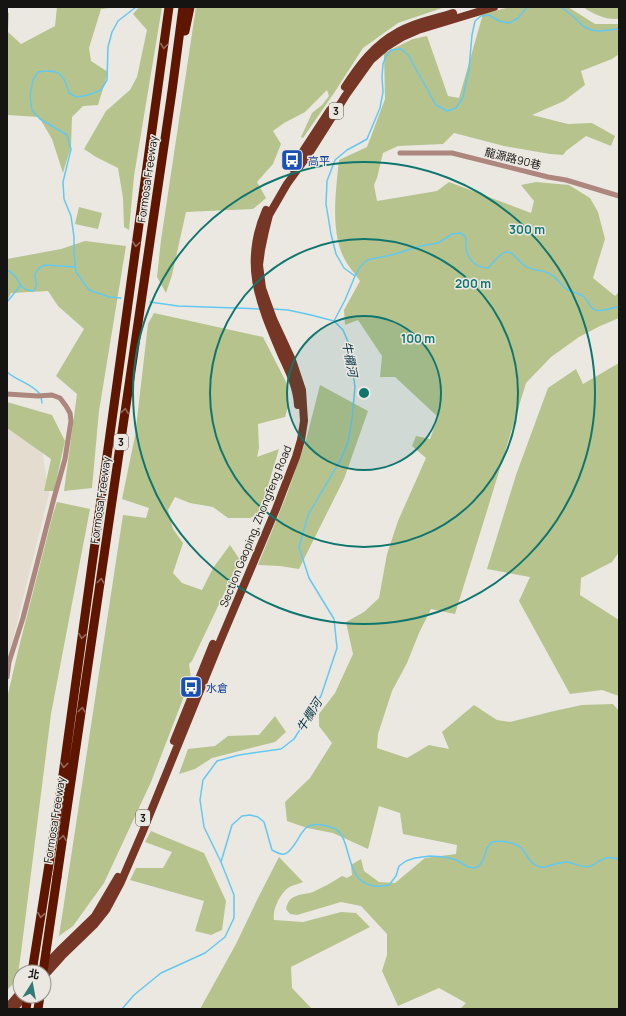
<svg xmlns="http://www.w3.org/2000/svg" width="626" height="1016" font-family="Manrope,'Noto Sans TC',sans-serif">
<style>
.built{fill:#e3dccf}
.green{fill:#b6c38d}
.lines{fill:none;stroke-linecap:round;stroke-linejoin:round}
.stream{stroke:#63c8f0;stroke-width:1.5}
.street{stroke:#ad877d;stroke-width:5}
.primary{stroke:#763625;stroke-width:8}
.highway{stroke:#5f1601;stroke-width:9}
.highway-bridge{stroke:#5f1601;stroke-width:9}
.oneway{stroke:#976a5b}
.ring{fill:none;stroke:#0f766e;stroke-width:2}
.labels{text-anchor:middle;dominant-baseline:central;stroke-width:3;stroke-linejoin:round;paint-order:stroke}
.shield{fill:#ebe8e2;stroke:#565450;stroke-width:1}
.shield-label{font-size:10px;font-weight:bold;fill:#161412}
.street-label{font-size:11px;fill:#161412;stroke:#ebe8e2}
.transit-label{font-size:11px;fill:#164399;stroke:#ebe8e2;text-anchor:start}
.water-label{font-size:12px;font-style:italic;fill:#063646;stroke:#ebe8e2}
.centre{fill:#0f766e;stroke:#ebe8e2;stroke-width:2}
.ring-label{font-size:12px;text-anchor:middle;font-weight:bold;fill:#0f766e;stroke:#ebe8e2;stroke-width:3;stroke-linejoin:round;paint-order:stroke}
</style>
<rect width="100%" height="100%" fill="#ebe8e2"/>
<!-- built -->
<path class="built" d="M7,427L41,444L49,494L7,663Z"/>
<!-- green -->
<path class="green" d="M57,7H119L101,9L89,48L91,61L108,72L98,105L83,106L72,117L71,146L63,173L52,139L39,117L7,115V12L9,13L8,32L21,44L55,26Z
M139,7H162L134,176L129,230L124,227L123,198L118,168L96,157L84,149L106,111L130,90L137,77L147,30L133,14Z
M196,7H445L398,23L363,48L334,93L303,138L301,137L312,113L322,105L329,96L327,90L305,112L284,123L273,131L281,144L273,164L257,182L266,198L253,209L186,212L172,275L166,293L157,277L161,240Z
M510,7H568L595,24H619V54L612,59L581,71L585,85L564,101L532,115L568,124L592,123L615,136L611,146L586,136L566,151L563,155L550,154L504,146L454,133L443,144L398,146L383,153L377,178L374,185L377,201L437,191L449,182L531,213L534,201L521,185L536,182L569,185L590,198L598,212L605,239L593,278L615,296L619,292V318L600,326L579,337L551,357L526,383L486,514L455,614L431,609L419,633L407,663L392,691L378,734L377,748L407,758L429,745L449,749L442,732L474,705L497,720L510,722L554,711L582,705L613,704L619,711V1009H460L466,1003L439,988L398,1006L382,971L387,955V934L361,906L341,902L297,915L290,914L286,909C287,905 288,901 292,898C298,894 307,894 313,892C323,887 333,882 342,876L347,878L352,875L351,865L361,859L364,871L379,882L395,883L425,858L456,854L457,845L403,834L400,813L379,806L368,849L333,833L307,828L287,821L285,802L310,778L332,743L319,726V714L335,693L353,654L346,622L364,612L379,598L387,554L398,521L426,458L412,446L416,436L430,439L438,417L395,377H380L382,356L358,320L345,325L344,310L360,281C355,274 348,266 344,258C330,230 336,190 339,160L367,147L385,99L384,53L413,39L427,36L448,96L459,98L483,14Z
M583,7H619V19C605,20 594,14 583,7Z
M79,207L102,213L98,229L75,224Z
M85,241L126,246L99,411L92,488L64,491L77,394L56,376L84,329L58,306L48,291L11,293L7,301V259L61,249Z
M154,313L263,337L286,382L288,407L285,417L258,424L259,448L257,457L279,449L260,513L250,518H228L213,507L190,503L175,497L168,510L173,529L183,543L173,573L182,583L202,590L213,568L230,545L240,560L192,661L189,664L191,678L151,782L104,883L73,926L59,936L123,515L146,518L149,508L122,499L135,436L148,324Z
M619,363V552L612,562L581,578L580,595L619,620V696L602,690L570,694L519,601L530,577L487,569L516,475L548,388L576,369L583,384Z
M320,385L368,411L344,479L299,569L280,566L258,565L287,494L306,440Z
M7,402L52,415L65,441L54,491H44L51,459L7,428Z
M57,502L90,509L51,714L21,953L17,980L7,990V698L20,643L53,514Z
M275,716L286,732L275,742L212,758L195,769L179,774L188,749L215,746L228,736L259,735Z
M151,831L204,853L226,901L222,930L211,935L195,931L204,901L130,880L136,868H163L172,852L145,842Z
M279,857L303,882C299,884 292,885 288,888C280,894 272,910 274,920L303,922L341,912L356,913L370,927L291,967L292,988L312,1009H200L236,944L258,898Z"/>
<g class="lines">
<!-- stream -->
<path class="stream" d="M561,7L574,17L583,26L591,30L599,31L619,29
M7,270C9,271 11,272 13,274C21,282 18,289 33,291C40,285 34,281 35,274C36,272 37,270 39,268L45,265L75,267
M355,276L344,268L336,254L331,234L326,204L327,181L335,160L347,150L360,143L367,139L380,108L383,92L382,77L383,64L386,56L391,50L401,49L408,55L436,105L447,111L456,108L463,97L469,69L472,35L475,21L481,16L489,15L499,21L509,23L518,18L527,7
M121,298L109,297L89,290L76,272L74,252V237L71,216L64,199L63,182L71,149L67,135L40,119L32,110L30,96L33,80L38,72C59,68 64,74 69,93L76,97L88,95L101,90L107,80L108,47L112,32L118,21L136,7
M7,302L20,286
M150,302L178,306L261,309
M334,321L345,300L355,276L360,267L367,260L395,254L420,246L438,243L452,234L460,233L465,236C467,241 466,243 466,248C467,260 477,268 488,268C492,264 501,252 506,252C514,251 518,262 525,266C531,270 540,270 548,273C556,276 560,284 566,289C571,292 578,293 583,296C588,300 590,308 595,310C602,312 612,308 619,306
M7,372C17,381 31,383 40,394
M41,397L42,403
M221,862L232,825L242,816L250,815L258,817L264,822L272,850C276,852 280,855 284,854C287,854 289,851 291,849C302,837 302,821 322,825C327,826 333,827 337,830C342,833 344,840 346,846C353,871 357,892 389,885L396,876L399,866L406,861L415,858L430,856L445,857L456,860L468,867L474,868L479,866L483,860L487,848L492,842C501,840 517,842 523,850C528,857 531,865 540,867C549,868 558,861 567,862C575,863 583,869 591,866C594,865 596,863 599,861C606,857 611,857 619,859
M122,1009L134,995L161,973L205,953L225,937L234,918V895L221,862L204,827L200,800L203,780L217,761L239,755L281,749L294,739L321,696L337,648L334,619L309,578L299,547L308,515L341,459L348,442L352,419L355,387L349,344L343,330L334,321L311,315L288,310L273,309"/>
<!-- street -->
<path class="street" d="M400,153H452L548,177L566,180L619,196
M7,394L38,396L52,395L60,398L66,406L70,413L71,421L65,459L54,498L23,618L9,662L7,677"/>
<!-- primary -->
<path class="primary" d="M345,87C359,65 374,45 398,32C414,22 435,19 453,13
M292,168L330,110
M266,210C242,265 260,304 282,356C289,371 297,387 298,405
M174,741L213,644
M42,969L61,949L95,916L118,877
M44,976L62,956L94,925L106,910L121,882L143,831L219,644L276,509L296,457L301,440L304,421L302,390L292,360L273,319L262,288L259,265L261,250L265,231L269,215L287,184L308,155L346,95L371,60L386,47L402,37L418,30L494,7
M7,1008L20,993
M13,1009L25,996"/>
<!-- highway -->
<path class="highway" d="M185,31L190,7
M57,877L172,91L183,7
M32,972L62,782L169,7
M26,1009L28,996
M38,1009L40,996"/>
<!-- highway-bridge -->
<path class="highway-bridge" d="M43,972L57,877"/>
</g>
<!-- one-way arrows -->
<defs><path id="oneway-chevron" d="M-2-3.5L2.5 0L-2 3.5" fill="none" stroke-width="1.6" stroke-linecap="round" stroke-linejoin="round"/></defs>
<g class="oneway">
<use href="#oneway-chevron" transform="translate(164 46) rotate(98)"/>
<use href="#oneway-chevron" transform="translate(136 244) rotate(98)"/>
<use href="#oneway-chevron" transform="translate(125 411) rotate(-82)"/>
<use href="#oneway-chevron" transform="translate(101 581) rotate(-82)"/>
<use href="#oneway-chevron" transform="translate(82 636) rotate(99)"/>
<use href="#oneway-chevron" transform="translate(82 710) rotate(-82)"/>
<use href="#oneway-chevron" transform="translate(64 765) rotate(97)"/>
<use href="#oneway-chevron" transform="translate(63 838) rotate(-81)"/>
<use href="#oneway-chevron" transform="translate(41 915) rotate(99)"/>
</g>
<!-- distance rings -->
<circle cx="364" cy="393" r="77" fill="#0f766e" fill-opacity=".12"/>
<g class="ring">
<circle cx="364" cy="393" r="77"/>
<circle cx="364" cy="393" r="154"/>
<circle cx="364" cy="393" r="231"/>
</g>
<!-- icons -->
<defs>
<g id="bus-square" transform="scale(1.15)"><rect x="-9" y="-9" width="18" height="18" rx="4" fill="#1a4fb4" stroke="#ebe8e2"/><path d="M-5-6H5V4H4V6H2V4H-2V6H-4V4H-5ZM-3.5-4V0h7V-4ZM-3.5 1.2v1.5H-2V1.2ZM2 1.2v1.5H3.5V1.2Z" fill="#fff"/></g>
</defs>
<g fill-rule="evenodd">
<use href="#bus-square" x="292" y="160"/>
<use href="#bus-square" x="191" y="687"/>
</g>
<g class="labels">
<!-- shield labels -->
<g class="shield">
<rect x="329" y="103" width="14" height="16" rx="3"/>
<rect x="114" y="434" width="14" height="16" rx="3"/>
<rect x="136" y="810" width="14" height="16" rx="3"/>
</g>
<g class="shield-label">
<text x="336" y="111">3</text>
<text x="121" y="442">3</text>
<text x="143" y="818">3</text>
</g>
<!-- street labels -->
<g class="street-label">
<text transform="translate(513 158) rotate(14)">龍源路90巷</text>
<text transform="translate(147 179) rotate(-82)">Formosa Freeway</text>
<text transform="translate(100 500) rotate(-82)">Formosa Freeway</text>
<text transform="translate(255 526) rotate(-68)">Section Gaoping, Zhongfeng Road</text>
<text transform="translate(54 820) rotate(-81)">Formosa Freeway</text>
</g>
<!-- transit labels -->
<g class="transit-label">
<text x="308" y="160">高平</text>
<text x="206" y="687">水倉</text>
</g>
<!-- water labels -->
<g class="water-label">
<text transform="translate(350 359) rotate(79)">牛欄河</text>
<text transform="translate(309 715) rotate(-58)">牛欄河</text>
</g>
</g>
<circle cx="364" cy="393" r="6" class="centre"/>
<g class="ring-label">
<text x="527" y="234">300 m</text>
<text x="473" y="288">200 m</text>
<text x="418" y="343">100 m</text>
</g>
<!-- border -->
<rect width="626" height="1016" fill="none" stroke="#161412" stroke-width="16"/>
<!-- north arrow -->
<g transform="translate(32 984) rotate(11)"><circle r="19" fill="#ebe8e2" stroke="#96938f"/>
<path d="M0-3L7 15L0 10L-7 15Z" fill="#327a77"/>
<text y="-6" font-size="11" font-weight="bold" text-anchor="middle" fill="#161412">北</text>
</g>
</svg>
